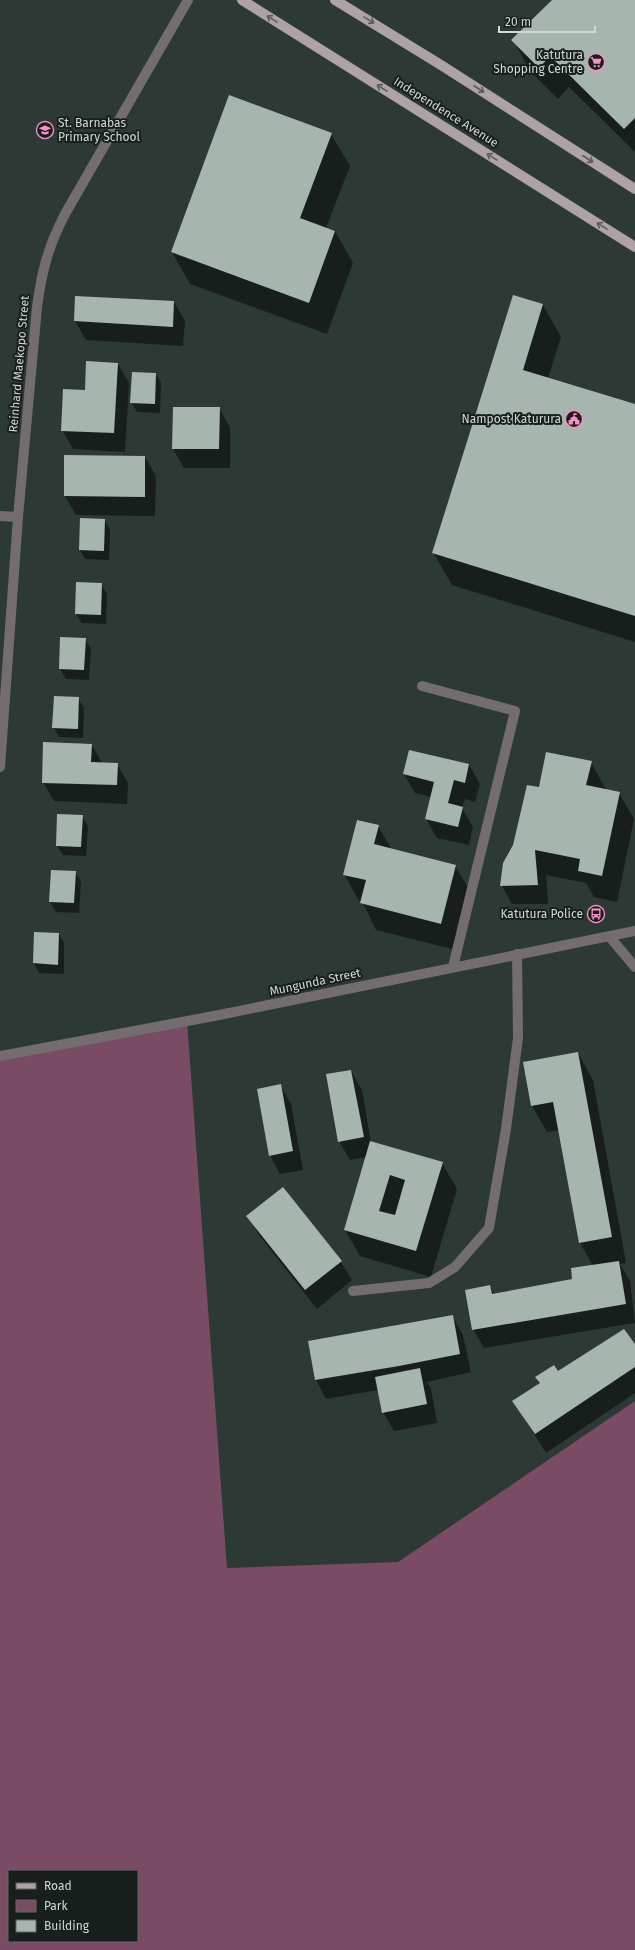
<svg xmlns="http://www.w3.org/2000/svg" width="635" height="1950" font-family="'Fira Sans',sans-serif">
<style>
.green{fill:#794b65;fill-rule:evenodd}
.shadow{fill:#0007}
.building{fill:#a6b6ae;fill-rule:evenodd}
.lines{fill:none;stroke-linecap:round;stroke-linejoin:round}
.minor{stroke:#736d70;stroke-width:10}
.major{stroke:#aea2a8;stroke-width:10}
.oneway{stroke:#5c5a5b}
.labels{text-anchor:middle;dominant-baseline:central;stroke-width:4;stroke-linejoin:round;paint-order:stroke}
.poi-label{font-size:12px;fill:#d1d9d5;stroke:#191f1c;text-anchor:end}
.street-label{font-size:12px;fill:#d1d9d5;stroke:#191f1c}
</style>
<rect width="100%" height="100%" fill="#2d3934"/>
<!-- green -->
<path class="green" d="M187,1021L227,1568L398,1562L635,1401V1950H0V1056ZM9,1871H137V1941H9Z"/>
<!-- shadow -->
<path class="shadow" d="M553,0H635V152L569,87L558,99L531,72L513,40Z
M230,97L331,134L350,166L326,228L335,231L353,263L327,334L190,284L172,252Z
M514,296L543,305L561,337L548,378L635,405V642L452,585L433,552Z
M174,302L185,321L183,346L86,340L75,321Z
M118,364L129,383L125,452L73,449L62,430L86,391Z
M156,374L161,383L160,413L137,412L131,402Z
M219,408L230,427V468H184L173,449Z
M145,457L156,476L155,516L76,515L65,496Z
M105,520L110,530L109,560L85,559L80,550Z
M101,584L107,594L106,624L82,623L76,614Z
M85,639L91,649L89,680L66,679L60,669Z
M78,698L84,708L83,738L59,737L53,727Z
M92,745L102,763L117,764L128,783L127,804L54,801L43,782Z
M591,762L606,790L619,793L634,819L617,902L594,897L586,883L546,875L548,904H512L502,886L540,788Z
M469,765L480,784L475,802L465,799L462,808L473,827L469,845L437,838L426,819L431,797L415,793L404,774Z
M82,816L88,826L86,856L63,855L57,846Z
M378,826L392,850L455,866L471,892L456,950L376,930L362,901H359L344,874Z
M75,872L81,882L79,913L56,912L50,902Z
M35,933L59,934L64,943V974L39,973L34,963Z
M578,1053L593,1080L626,1263L620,1264L630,1281L635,1323L484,1348L473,1329L490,1287L494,1294L573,1279L593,1266L580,1243L559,1130L547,1132L532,1106Z
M351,1071L362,1090L371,1142L442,1163L457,1189L431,1277L360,1256L345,1230L366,1157L350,1160L339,1141Z
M280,1085L291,1104L303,1170L280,1174L270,1155Z
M248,1216L341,1262L352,1280L317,1309L259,1235Z
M452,1316L463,1335L471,1372L427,1382L431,1388L437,1423L394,1431L383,1412L379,1390L326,1399L316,1380Z
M635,1346V1393L546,1453L514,1402L540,1384L536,1377L558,1372Z"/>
<!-- building -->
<path class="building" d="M552,0H635V118L624,129L550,56L539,68L511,40Z
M229,95L332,133L300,218L335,231L309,303L171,252Z
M513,295L543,304L523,370L635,404V616L432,553Z
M75,296L174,301L173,327L74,321Z
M86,361L118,363L114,433L61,431L63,389L85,390Z
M132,372L156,373L155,404L130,403Z
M173,407H220L219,449H172Z
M64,455L145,456V497L64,496Z
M80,518L105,519L104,551L79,550Z
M76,582L102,583L101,615L75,614Z
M60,637L86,638L84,670L59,669Z
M54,696L79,697L78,729L52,728Z
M43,742L92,744L91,762L118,763L117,785L42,783Z
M409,750L469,764L465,783L454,780L448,803L463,807L458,827L425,819L434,782L403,774Z
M546,752L592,761L586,785L620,792L602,876L578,871L580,859L535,850L538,885L500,886L503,863L513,845L527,785L539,787Z
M57,814L83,815L81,847L56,846Z
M357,820L379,825L374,844L456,865L441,924L360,903L366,880L343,875Z
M51,870L76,871L74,903L49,902Z
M34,932L59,933L58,965L33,963Z
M578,1052L612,1237L579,1243L553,1102L531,1106L523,1062Z
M351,1070L364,1137L338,1142L326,1074Z
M281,1084L293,1151L269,1156L257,1089Z
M370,1141L443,1162L416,1251L344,1230ZM390,1175L405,1180L395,1215L379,1211Z
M283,1187L342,1261L305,1290L246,1216Z
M619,1261L626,1304L472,1330L465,1290L490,1285L492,1294L572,1279L571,1268Z
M453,1315L460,1354L399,1366L315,1380L308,1341Z
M624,1329L635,1344V1367L535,1434L512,1401L540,1383L535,1377L554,1365L558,1371Z
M420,1368L427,1404L382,1413L375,1377Z"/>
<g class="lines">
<!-- minor -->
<path class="minor" d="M0,516L18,517
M422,686L515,711L453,967
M0,767L18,517L37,307C42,270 48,247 65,214L188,0
M609,936L635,967
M0,1056L214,1016L635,931
M353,1291L429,1283L455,1267L489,1228L506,1129L518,1038L517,954"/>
<!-- major -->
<path class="major" d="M242,0L635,247
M335,0L441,65L635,189"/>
</g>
<!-- one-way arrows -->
<defs><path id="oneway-shaft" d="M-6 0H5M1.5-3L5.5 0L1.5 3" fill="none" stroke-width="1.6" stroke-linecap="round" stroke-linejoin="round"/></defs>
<g class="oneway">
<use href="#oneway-shaft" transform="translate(272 19) rotate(-148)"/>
<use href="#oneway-shaft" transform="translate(369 20) rotate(31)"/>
<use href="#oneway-shaft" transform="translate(382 88) rotate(-148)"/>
<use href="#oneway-shaft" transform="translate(479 89) rotate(33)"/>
<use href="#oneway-shaft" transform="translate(492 157) rotate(-148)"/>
<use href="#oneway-shaft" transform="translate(588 159) rotate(33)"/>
<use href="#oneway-shaft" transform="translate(602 226) rotate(-148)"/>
</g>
<!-- icons -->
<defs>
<g id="supermarket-ring" transform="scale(0.9)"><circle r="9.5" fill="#191f1c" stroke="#f890cc" stroke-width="1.5"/><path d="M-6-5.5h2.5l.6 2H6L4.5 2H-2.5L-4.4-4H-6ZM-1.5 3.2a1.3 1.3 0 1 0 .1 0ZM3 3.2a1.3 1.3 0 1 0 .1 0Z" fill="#f890cc"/></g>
<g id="school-ring" transform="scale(0.9)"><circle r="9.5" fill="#191f1c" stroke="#f890cc" stroke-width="1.5"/><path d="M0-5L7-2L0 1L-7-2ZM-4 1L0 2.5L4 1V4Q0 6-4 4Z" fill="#f890cc"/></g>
<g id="civic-ring" transform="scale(0.9)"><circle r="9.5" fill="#191f1c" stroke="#f890cc" stroke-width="1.5"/><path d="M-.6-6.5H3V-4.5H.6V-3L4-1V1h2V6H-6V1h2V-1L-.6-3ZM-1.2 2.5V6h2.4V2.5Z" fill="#f890cc"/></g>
<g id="bus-ring" transform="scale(0.9)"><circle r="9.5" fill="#191f1c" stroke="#f890cc" stroke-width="1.5"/><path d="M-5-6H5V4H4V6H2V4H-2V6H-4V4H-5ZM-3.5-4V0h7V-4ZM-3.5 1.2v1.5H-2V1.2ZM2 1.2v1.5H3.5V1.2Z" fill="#f890cc"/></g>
</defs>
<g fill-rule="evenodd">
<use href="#supermarket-ring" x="596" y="62"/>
<use href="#school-ring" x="45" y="130"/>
<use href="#civic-ring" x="574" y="419"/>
<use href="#bus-ring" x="596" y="914"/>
</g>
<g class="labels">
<!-- poi labels -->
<g class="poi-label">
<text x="583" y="55">Katutura<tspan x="583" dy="14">Shopping Centre</tspan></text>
<text x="58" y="123" text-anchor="start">St. Barnabas<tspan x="58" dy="14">Primary School</tspan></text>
<text x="561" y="419">Nampost Katurura</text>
<text x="583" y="914">Katutura Police</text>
</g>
<!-- street labels -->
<g class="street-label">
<text transform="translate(446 112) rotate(32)">Independence Avenue</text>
<text transform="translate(19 364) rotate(-85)">Reinhard Maekopo Street</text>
<text transform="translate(315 982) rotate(-12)">Mungunda Street</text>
</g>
</g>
<!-- legend -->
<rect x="8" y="1870" width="130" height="72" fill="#191f1c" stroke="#636966"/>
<rect x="16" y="1883" width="20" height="6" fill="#aea2a8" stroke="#636966"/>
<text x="44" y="1890" font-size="12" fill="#d1d9d5">Road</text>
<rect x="16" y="1900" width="20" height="12" fill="#794b65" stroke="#636966"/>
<text x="44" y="1910" font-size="12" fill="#d1d9d5">Park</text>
<rect x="16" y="1920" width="20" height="12" fill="#a6b6ae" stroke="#636966"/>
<text x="44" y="1930" font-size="12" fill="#d1d9d5">Building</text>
<!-- scale -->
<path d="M499 26v6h96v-6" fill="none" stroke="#d1d9d5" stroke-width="2"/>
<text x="505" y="26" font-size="12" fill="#d1d9d5" stroke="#191f1c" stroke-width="3" paint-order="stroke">20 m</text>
</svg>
